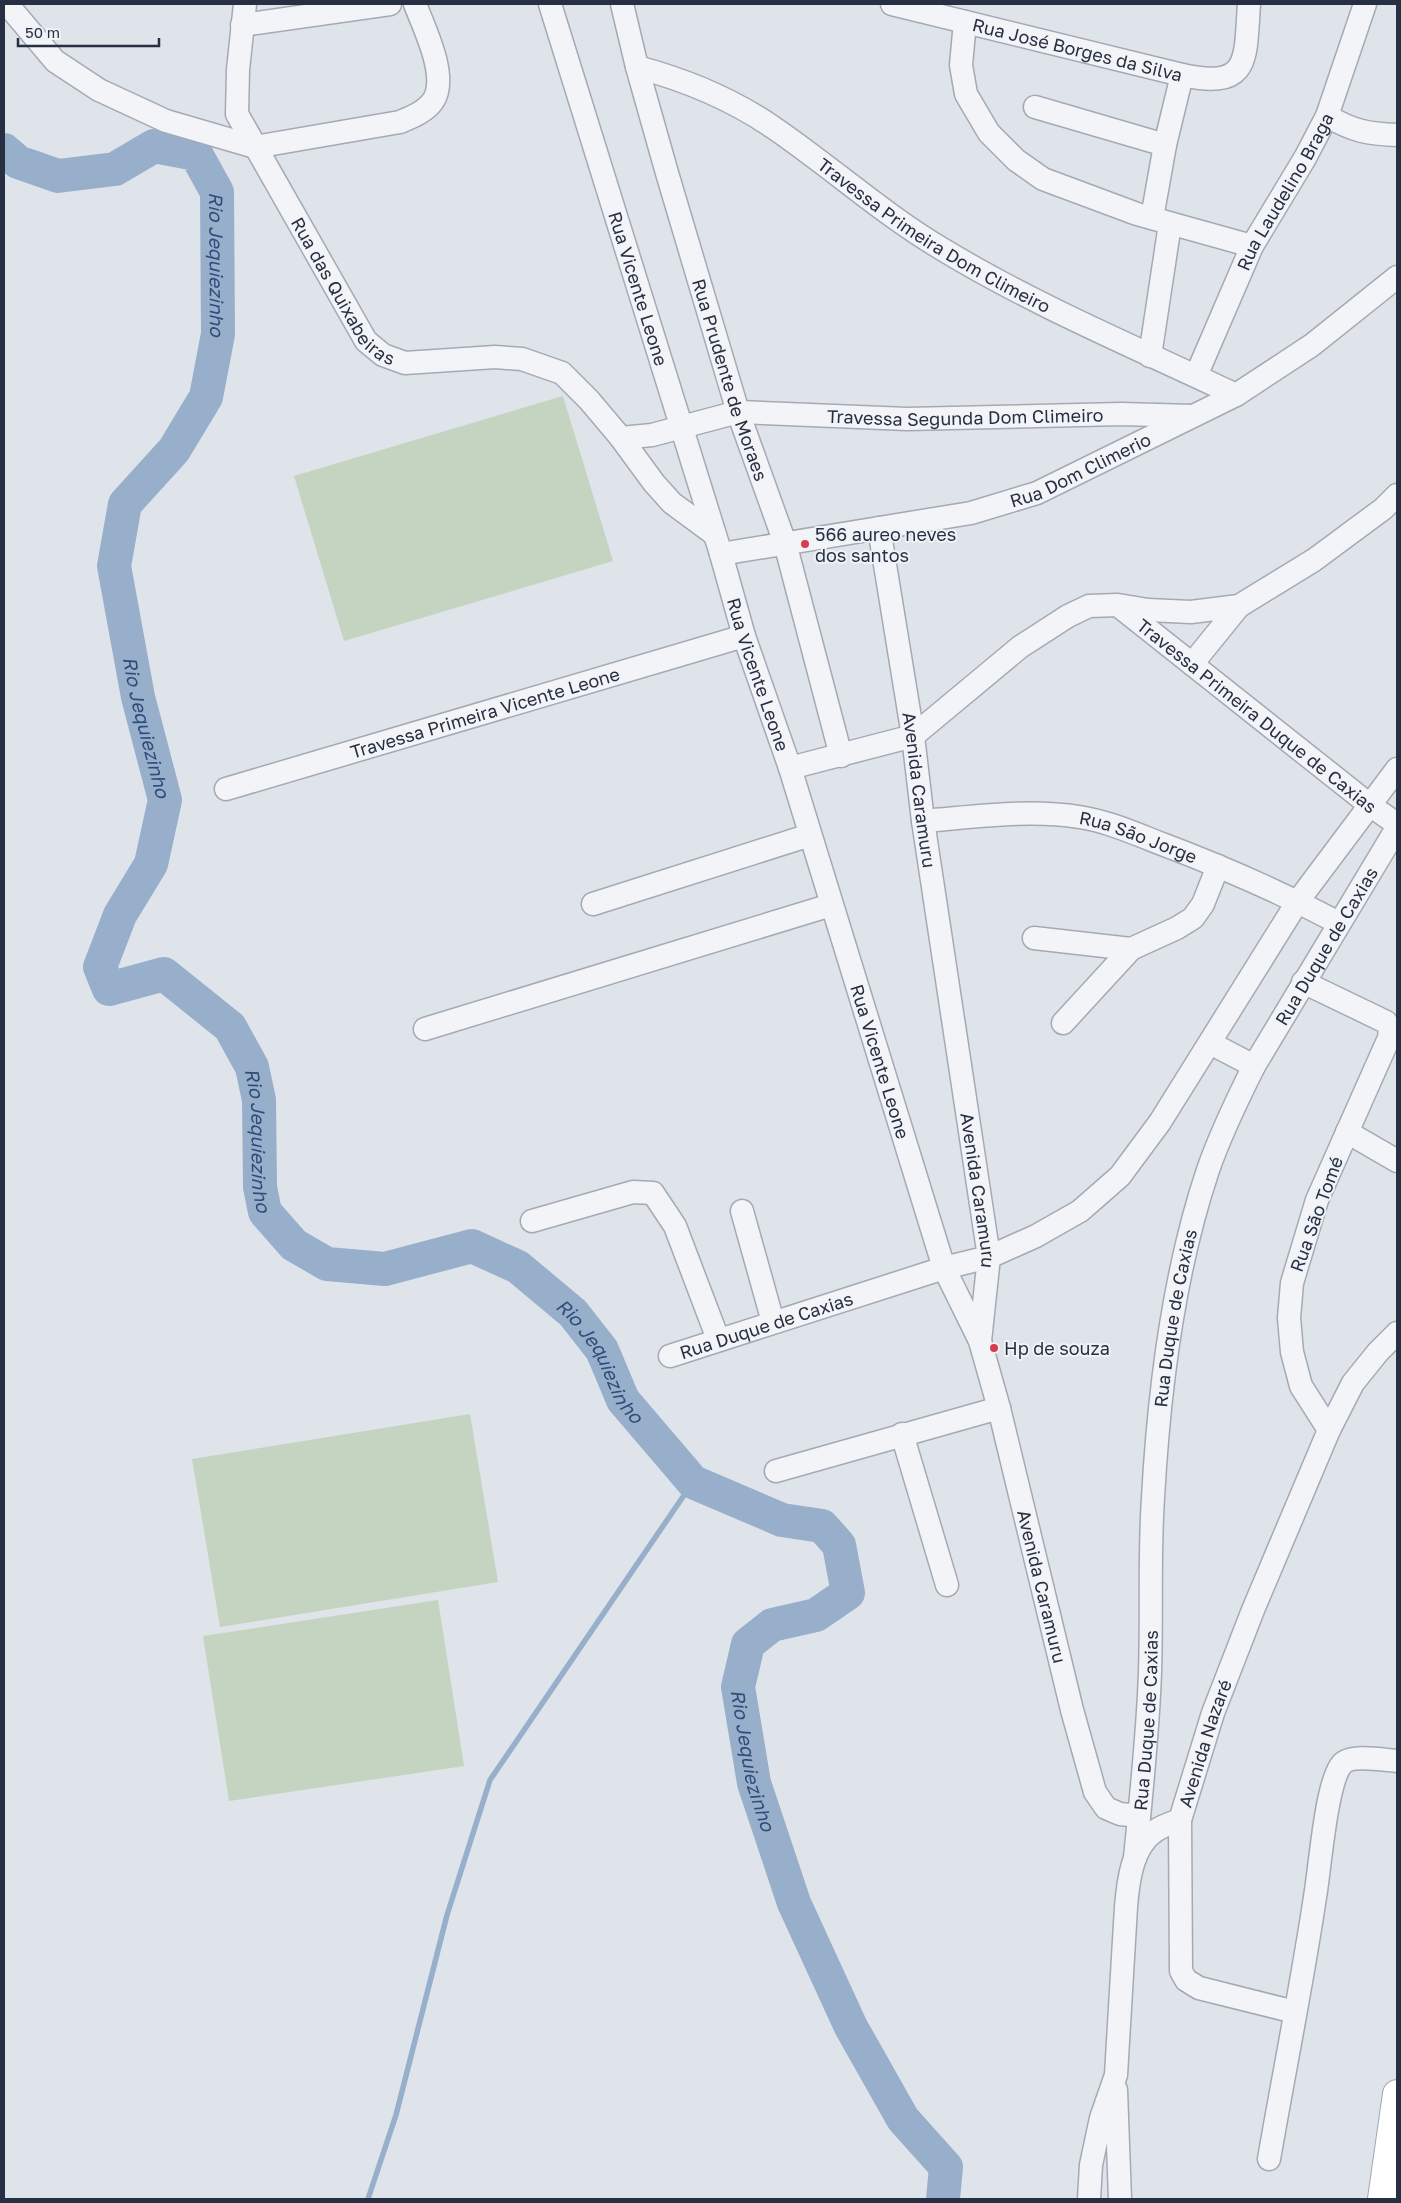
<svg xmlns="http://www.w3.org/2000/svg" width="1401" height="2203" font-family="'Golos Text',sans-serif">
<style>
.green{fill:#c4d4c0}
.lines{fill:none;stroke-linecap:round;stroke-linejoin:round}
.stream{stroke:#98afcc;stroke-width:5.5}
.river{stroke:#98afcc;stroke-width:34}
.minor-casing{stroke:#a4aab4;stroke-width:25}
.major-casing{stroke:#9ea7b6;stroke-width:30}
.minor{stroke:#f2f4f7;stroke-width:22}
.major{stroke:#fff;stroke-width:28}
.poi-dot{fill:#d63d4e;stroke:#eff2f7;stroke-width:2}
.labels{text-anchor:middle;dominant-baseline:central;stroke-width:4;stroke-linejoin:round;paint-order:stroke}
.street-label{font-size:18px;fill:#273042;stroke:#eff2f7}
.poi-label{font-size:18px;fill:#273042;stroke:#eff2f7;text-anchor:start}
.water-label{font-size:19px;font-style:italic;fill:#2f4d78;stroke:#eff2f7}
</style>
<rect width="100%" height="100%" fill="#dfe3ea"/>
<!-- green -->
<path class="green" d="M563,396L613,561L344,641L294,476Z
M470,1414L498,1582L220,1627L192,1459Z
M438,1600L464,1766L229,1801L203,1636Z"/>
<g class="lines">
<!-- stream -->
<path class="stream" d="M368,2199L396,2115L447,1915L490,1780L693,1482"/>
<!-- river -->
<path class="river" id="s1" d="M4,150L18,162L58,176L115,169L154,146L196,154L217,192L218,334L206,397L174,450L125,504L114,566L138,697L165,800L151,864L120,915L100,967L109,989L164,974L230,1027L252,1067L259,1100L260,1187L265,1212L294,1245L327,1264L385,1269L472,1246L518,1267L573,1313L602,1350L623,1400L693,1482L782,1520L822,1526L839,1545L848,1593L816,1615L772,1625L748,1644L738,1687L754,1783L794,1903L851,2027L903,2119L946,2167L943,2199"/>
<!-- minor casing -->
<g class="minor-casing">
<g id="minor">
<path d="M7,4L55,61L99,90L166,121L255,147L400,122C412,117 425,112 433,101C449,77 424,28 415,4"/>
<path id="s2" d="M245,4L238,70L237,114L366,341L383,355L405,363L495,357L522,359L562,373L589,400L621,438L652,435L738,412L907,419L1121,414L1193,416"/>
<path id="s3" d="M550,4L721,554L744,636L790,768L944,1268L980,1341"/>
<path id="s4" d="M622,4L637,67L667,173L738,412L785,543L841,756"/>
<path id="s5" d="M892,4L1182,75C1251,90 1245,59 1249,4"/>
<path d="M965,22L961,65L966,94L989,133L1016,160L1043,179L1137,214L1252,246"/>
<path d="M242,25L390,4"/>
<path id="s6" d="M637,67C686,80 732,99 774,128C831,167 883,214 942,249C1036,306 1137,348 1236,395"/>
<path d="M1035,107L1165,145"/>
<path d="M1327,116C1353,131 1368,134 1397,135"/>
<path d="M1152,218L1165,145L1182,75"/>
<path d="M1150,356L1170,224"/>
<path id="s7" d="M1196,376L1252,246L1305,158L1327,116L1365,4"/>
<path d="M621,438L654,483L672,503L714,534"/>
<path id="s8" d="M879,528L913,736L923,821L989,1257L980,1341L999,1408L1072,1710L1095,1792L1106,1808L1120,1814L1139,1816"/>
<path id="s9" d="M721,554L971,513L1037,493L1236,395L1312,345L1397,277"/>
<path id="s10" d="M1120,607L1371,806L1397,824"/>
<path d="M1192,664L1239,606"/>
<path d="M790,768L913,736L1020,647L1068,616L1089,606L1118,605L1148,610L1191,612L1239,606L1314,560L1383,509L1397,495"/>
<path id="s11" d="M226,789L744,636"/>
<path id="s12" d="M923,821C975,817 1028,809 1079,817C1107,821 1136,834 1162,844C1223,867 1282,893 1339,923"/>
<path d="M593,904L810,835"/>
<path d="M1034,938L1131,949"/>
<path d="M1303,982L1386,1022L1390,1029L1389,1038L1317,1200L1292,1283L1289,1318L1292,1352L1301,1386L1329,1430"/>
<path d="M1063,1023L1131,949L1177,928L1193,918L1203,904L1218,866"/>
<path d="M425,1029L831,905"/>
<path d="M1210,1043L1254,1066"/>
<path d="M1347,1132L1397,1161"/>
<path d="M742,1211L773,1322"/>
<path d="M532,1221L633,1192L653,1193L675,1226L718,1339"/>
<path id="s13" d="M670,1356L944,1268L989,1257L1036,1236L1080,1211L1120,1176L1160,1122L1298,901L1397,769"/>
<path d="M902,1434L947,1585"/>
<path d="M776,1471L999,1408"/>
<path d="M1180,1820L1181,1971L1186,1980L1199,1988L1295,2012"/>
<path id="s14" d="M1135,1858C1141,1796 1148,1734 1150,1672C1152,1614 1149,1556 1153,1498C1159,1389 1173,1274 1208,1170C1220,1135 1237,1100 1254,1066L1397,828"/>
<path d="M1116,2090L1120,2199"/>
<path d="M1269,2159C1284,2072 1302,1984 1315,1897C1320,1869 1326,1782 1342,1764C1351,1754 1384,1760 1397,1761"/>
<path id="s15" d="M1089,2199L1091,2165L1101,2118L1116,2075L1126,1907C1128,1882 1132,1846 1155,1831C1162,1826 1171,1823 1180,1820L1213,1713L1253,1610L1329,1430L1353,1383L1378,1352L1397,1333"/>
</g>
</g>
<!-- major casing -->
<g class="major-casing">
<path id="major" d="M1382,2199L1397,2094"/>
</g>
<!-- minor -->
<use href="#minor" class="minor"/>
<!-- major -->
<use href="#major" class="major"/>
</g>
<!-- markers -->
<g class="poi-dot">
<circle cx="805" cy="544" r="5"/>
<circle cx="994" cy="1348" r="5"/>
</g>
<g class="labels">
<!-- street labels -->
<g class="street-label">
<text stroke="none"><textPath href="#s5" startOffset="191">Rua José Borges da Silva</textPath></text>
<text stroke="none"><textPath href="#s7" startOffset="205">Rua Laudelino Braga</textPath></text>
<text stroke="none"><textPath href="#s6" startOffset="344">Travessa Primeira Dom Climeiro</textPath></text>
<text stroke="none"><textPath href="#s2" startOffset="318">Rua das Quixabeiras</textPath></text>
<text stroke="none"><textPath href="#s3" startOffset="298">Rua Vicente Leone</textPath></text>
<text stroke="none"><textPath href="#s4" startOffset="391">Rua Prudente de Moraes</textPath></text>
<text stroke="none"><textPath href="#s2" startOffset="1012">Travessa Segunda Dom Climeiro</textPath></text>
<text stroke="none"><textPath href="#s9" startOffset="371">Rua Dom Climerio</textPath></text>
<text stroke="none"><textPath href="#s3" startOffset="702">Rua Vicente Leone</textPath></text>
<text stroke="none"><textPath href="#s11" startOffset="270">Travessa Primeira Vicente Leone</textPath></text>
<text stroke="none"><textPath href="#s10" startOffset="175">Travessa Primeira Duque de Caxias</textPath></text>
<text stroke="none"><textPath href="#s8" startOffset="265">Avenida Caramuru</textPath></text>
<text stroke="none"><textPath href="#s12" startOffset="219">Rua São Jorge</textPath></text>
<text stroke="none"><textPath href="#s14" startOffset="948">Rua Duque de Caxias</textPath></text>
<text stroke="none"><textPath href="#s3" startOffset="1108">Rua Vicente Leone</textPath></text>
<text stroke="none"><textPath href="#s8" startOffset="670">Avenida Caramuru</textPath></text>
<text transform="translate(1316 1214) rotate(-70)">Rua São Tomé</text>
<text stroke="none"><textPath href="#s14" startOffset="542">Rua Duque de Caxias</textPath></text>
<text stroke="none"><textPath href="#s13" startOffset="101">Rua Duque de Caxias</textPath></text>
<text stroke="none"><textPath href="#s8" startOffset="1075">Avenida Caramuru</textPath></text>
<text stroke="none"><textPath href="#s14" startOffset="138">Rua Duque de Caxias</textPath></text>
<text stroke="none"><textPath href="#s15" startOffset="488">Avenida Nazaré</textPath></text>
</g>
<!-- poi labels -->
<g class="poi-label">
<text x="815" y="534">566 aureo neves<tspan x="815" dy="21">dos santos</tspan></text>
<text x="1004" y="1348">Hp de souza</text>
</g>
<!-- water labels -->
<g class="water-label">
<text stroke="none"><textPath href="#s1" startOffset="322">Rio Jequiezinho</textPath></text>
<text stroke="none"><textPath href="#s1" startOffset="818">Rio Jequiezinho</textPath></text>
<text stroke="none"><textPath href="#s1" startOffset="1359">Rio Jequiezinho</textPath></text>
<text stroke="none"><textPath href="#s1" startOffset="1839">Rio Jequiezinho</textPath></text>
<text stroke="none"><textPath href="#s1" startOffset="2438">Rio Jequiezinho</textPath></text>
</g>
</g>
<!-- border -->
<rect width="1401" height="2203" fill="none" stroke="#273042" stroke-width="10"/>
<!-- scale -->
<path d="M18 38v8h141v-8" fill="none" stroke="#273042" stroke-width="2.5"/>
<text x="25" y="38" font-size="15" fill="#273042" stroke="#eff2f7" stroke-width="4" paint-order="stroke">50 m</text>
</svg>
